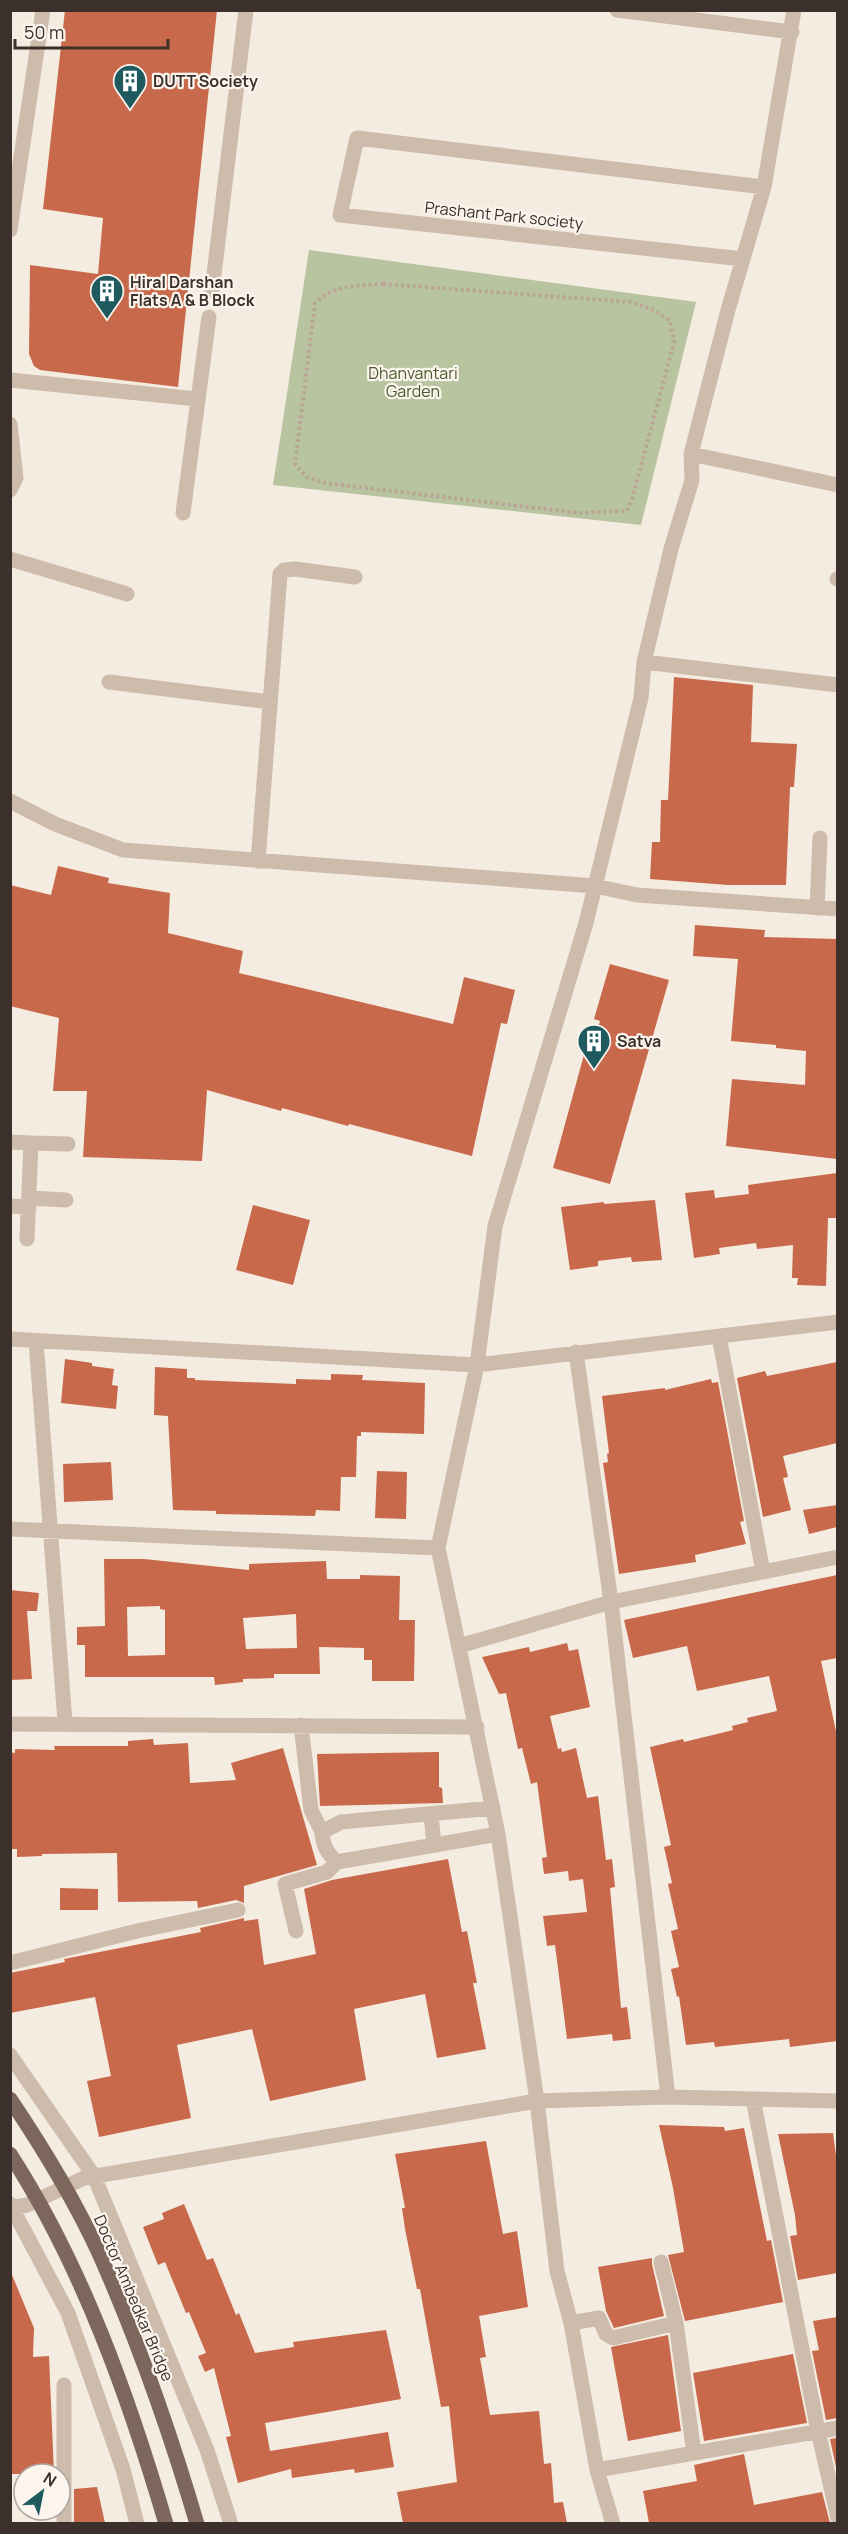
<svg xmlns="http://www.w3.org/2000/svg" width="848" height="2534" font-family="Manrope,sans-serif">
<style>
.green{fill:#b8c4a0}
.building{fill:#c8694b;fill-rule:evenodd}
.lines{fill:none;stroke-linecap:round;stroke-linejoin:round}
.path{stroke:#b9a596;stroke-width:4;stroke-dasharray:3 3;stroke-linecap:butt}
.minor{stroke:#cdbbac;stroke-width:15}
.major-bridge{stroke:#7d675c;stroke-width:15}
.labels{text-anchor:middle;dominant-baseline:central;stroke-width:4.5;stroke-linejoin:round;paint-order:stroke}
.poi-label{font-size:16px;font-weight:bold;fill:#3b302b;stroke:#fbf5ee;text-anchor:start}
.street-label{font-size:16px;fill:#3b302b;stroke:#fbf5ee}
.park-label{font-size:16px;fill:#4a5a2e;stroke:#fbf5ee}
</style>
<rect width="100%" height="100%" fill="#f4ebe1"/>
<!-- green -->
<path class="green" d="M309,250L696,302L641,525L273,485Z"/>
<!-- building -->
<path class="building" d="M65,10H217L178,387L40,370L34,366L29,354L30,265L98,274L103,218L43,209Z
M674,677L753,685L751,742L797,744L794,787H790L786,885H728L650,879L652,842H660L661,800H668Z
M58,866L109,878L108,883L170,893L168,933L243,951L239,973L453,1024L464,977L515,990L507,1024L501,1023L472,1156L349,1124L348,1126L282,1108L281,1111L207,1090L202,1161L83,1157L87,1091H53L59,1018L10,1006V885L51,895Z
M695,925L765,930L764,937L837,939V1159L726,1146L732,1079L805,1085L806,1051L776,1048V1045L731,1041L738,959L693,956Z
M610,964L669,980L610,1184L553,1168L585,1051L591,1053L600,1021L594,1019Z
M837,1173V1218H828L826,1286L797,1285L798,1278H792L793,1245L757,1249L756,1243L719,1248L720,1254L694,1258L685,1193L714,1190L715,1198L749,1194L748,1185Z
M655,1200L662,1260L632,1262L631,1257L598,1261V1266L570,1270L561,1207L604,1202V1204Z
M253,1205L310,1220L293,1285L236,1270Z
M65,1359L92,1363V1366L114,1369L112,1385L118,1386L116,1409L61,1403Z
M837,1362V1443L783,1456L788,1477L783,1478L791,1510L763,1517L737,1378L765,1371L767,1376Z
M155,1367L187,1369V1378H195V1380L296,1384V1379L331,1380V1374L363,1375L362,1380L425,1383L424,1434L361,1432V1436H357L356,1477H341L340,1511L316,1510L315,1516L216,1514V1511L173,1510L168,1416L154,1415Z
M711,1379L712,1383L718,1382L744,1521L740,1522L746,1544L695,1555L696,1562L619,1574L603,1463L608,1462L607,1454L609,1453L602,1396L665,1388V1390Z
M111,1462L113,1500L64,1502L63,1464Z
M377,1471L407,1472L406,1519L375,1518Z
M837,1505V1527L809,1534L803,1510Z
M104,1559H144L249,1570V1564L326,1561L327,1579H360V1575L400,1576L399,1620H415L414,1681H372V1660H364V1648L319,1647L320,1674H274V1678L243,1679V1682L215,1685L214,1677H85V1645H77V1627L105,1626ZM160,1606V1609L165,1610V1655L128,1656L127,1607ZM296,1614L297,1648L246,1649L243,1618Z
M837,1575V1658L821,1661L837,1736V2041L790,2047L789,2039L715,2047L714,2042L686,2045L679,1996L677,1997L671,1969L679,1967L671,1931L678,1929L668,1884L672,1883L664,1847L671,1845L650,1747L683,1739L684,1742L721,1733L733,1730L732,1726L748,1722L747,1718L777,1711L769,1676L697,1691L687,1646L633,1658L624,1620Z
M10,1590L39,1593L37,1611H27L32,1679L10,1680Z
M567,1643L569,1651L578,1649L590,1707L550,1716L558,1749L561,1748L562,1752L576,1748L587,1798L598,1796L606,1860L612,1859L615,1887L610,1888L621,2008L627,2007L631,2039L613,2041L612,2034L567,2039L555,1945L547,1946L543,1916L587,1912L583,1879L569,1881L568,1871L544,1874L542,1858L547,1857L537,1782L531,1784L522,1748L518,1749L506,1693L499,1694L482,1657L529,1647L530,1652Z
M153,1739L154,1745L188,1743L190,1783L236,1780L231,1763L283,1748L317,1865L244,1886V1903L236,1900L198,1908L197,1901L118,1902L117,1853L42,1854V1856L17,1857V1849H10V1752L15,1753V1749L55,1750L54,1746H128V1741Z
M439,1752V1787L442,1788L443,1803L320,1806L317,1754Z
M448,1859L462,1932L467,1931L477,1983H473L486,2049L437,2058L425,1994L354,2009L366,2080L270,2101L252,2029L177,2045L191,2118L99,2137L87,2081L111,2076L95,1997L10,2013V1973L65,1962L64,1959L201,1932L200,1928L244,1918V1921L258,1919L264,1965L316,1954L304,1889L332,1880Z
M60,1888L98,1889V1910H60Z
M659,2125L724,2127L725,2131L744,2128L767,2241L771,2240L783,2302L685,2321L668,2255L684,2252L673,2188Z
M833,2133L837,2163V2273L798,2280L790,2236L797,2235L795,2215L778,2134Z
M486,2141L503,2234L517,2231L528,2307L479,2316L486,2357L480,2358L490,2415L539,2411L544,2464L551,2463L554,2503L563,2502L567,2523H403L397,2492L457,2482L449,2406L441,2407L420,2289H417L405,2229L402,2208H405L395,2154Z
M184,2204L207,2260L213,2258L236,2315L239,2313L255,2353L294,2347L293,2342L386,2330L401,2399L265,2423L270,2451L388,2432L394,2467L355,2473L354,2469L292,2478L291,2469L238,2483L226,2437L231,2436L214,2368L205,2372L198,2356L206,2353L189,2312L186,2313L165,2262L158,2265L143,2227L164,2219L162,2213Z
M652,2258V2264L664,2316L614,2328L606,2311L598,2267Z
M10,2270L34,2328L33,2357L49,2356L54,2474H10Z
M837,2317V2418L826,2420L812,2351L819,2350L813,2321Z
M668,2335L681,2431L628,2441L611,2347Z
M793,2354L807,2423L704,2441L693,2373Z
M837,2438V2472L830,2439Z
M744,2454L754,2505L822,2492L830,2523H649L643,2491L697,2481L694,2465Z
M97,2487L105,2523H74V2489Z"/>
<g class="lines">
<!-- path -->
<path class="path" d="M383,284L631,302L654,310L670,321L674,342L633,496L627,511L579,513L325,483L307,477L295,464L315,303C335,284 357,286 383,284Z"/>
<!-- minor -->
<path class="minor" d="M617,10L792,32
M794,10L764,187L728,310L691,454L692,480L671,549L644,662L641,698L586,923L495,1226L477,1365L838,1322
M10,230L43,10
M743,259L340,215L357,138L764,187
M212,291L246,10
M10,380L197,399
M10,424L16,478L10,490
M691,454L838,485
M183,513L209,317
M10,559L127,594
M837,579H838
M644,662L838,685
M109,682L270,702
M10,801L55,824L123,850L595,886L637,895L838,909
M258,861L280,574L284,570L295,569L355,577
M817,908L820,838
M10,1142L31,1143L27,1239
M31,1143L68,1144
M29,1198L66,1200
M10,1206L29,1207
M719,1336L763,1572
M10,1339L477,1365L438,1548L498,1834L537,2101L557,2271L571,2323L597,2470L613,2524
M36,1341L65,1722
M576,1352L611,1602L668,2097
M10,1529L438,1548
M459,1646L611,1602L838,1557
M10,1724L477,1727
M301,1725L311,1810L322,1832
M493,1808L341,1822L322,1832C323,1846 327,1853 337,1862L498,1834
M431,1814L434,1845
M296,1931L285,1884L327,1872L337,1862
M10,1963L137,1931L238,1910
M10,2055L94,2176L207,2450L231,2524
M753,2099L818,2431L838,2518
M10,2204L68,2313L123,2469L137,2524
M10,2208L27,2205L84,2178L537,2101L668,2097L838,2101
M661,2262L676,2323L694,2453
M571,2323L599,2318L606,2334L613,2338L676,2323
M597,2470L838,2428
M64,2524V2385"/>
<!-- major-bridge -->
<path class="major-bridge" d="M10,2099C43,2148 74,2199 99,2253C138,2341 170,2432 197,2524
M10,2154C82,2265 129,2398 166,2524"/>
</g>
<!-- icons -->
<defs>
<g id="building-pin" transform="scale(1.725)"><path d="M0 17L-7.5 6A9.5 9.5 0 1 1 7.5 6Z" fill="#1f5a5e" stroke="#fbf5ee"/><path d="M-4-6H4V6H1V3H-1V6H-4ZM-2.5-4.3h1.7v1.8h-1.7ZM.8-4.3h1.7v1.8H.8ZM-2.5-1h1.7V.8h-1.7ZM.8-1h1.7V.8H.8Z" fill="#fff"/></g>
</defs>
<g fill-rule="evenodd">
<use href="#building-pin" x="130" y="81"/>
<use href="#building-pin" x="107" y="291"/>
<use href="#building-pin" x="594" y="1041"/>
</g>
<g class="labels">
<!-- poi labels -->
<g class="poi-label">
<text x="153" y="81">DUTT Society</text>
<text x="130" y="282">Hiral Darshan<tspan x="130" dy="18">Flats A &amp; B Block</tspan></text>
<text x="617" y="1041">Satva</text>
</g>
<!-- street labels -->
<g class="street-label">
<text transform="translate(504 215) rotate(6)">Prashant Park society</text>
<text transform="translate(134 2298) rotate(67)">Doctor Ambedkar Bridge</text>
</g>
<!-- park labels -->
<g class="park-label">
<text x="413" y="373">Dhanvantari<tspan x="413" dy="18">Garden</tspan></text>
</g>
</g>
<!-- border -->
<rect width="848" height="2534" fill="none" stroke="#3b302b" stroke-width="24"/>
<!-- north arrow -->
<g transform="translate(42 2492) rotate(32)"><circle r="28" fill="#fbf5ee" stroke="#aea6a0" stroke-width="1.5"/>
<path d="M0-4.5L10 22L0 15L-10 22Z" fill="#1f5a5e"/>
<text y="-9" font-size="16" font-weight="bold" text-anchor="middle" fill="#3b302b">N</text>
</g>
<!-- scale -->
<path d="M15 39v9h153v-9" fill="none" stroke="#3b302b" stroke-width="3"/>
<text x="24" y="39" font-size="18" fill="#3b302b" stroke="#fbf5ee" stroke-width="4.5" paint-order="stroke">50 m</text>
</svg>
